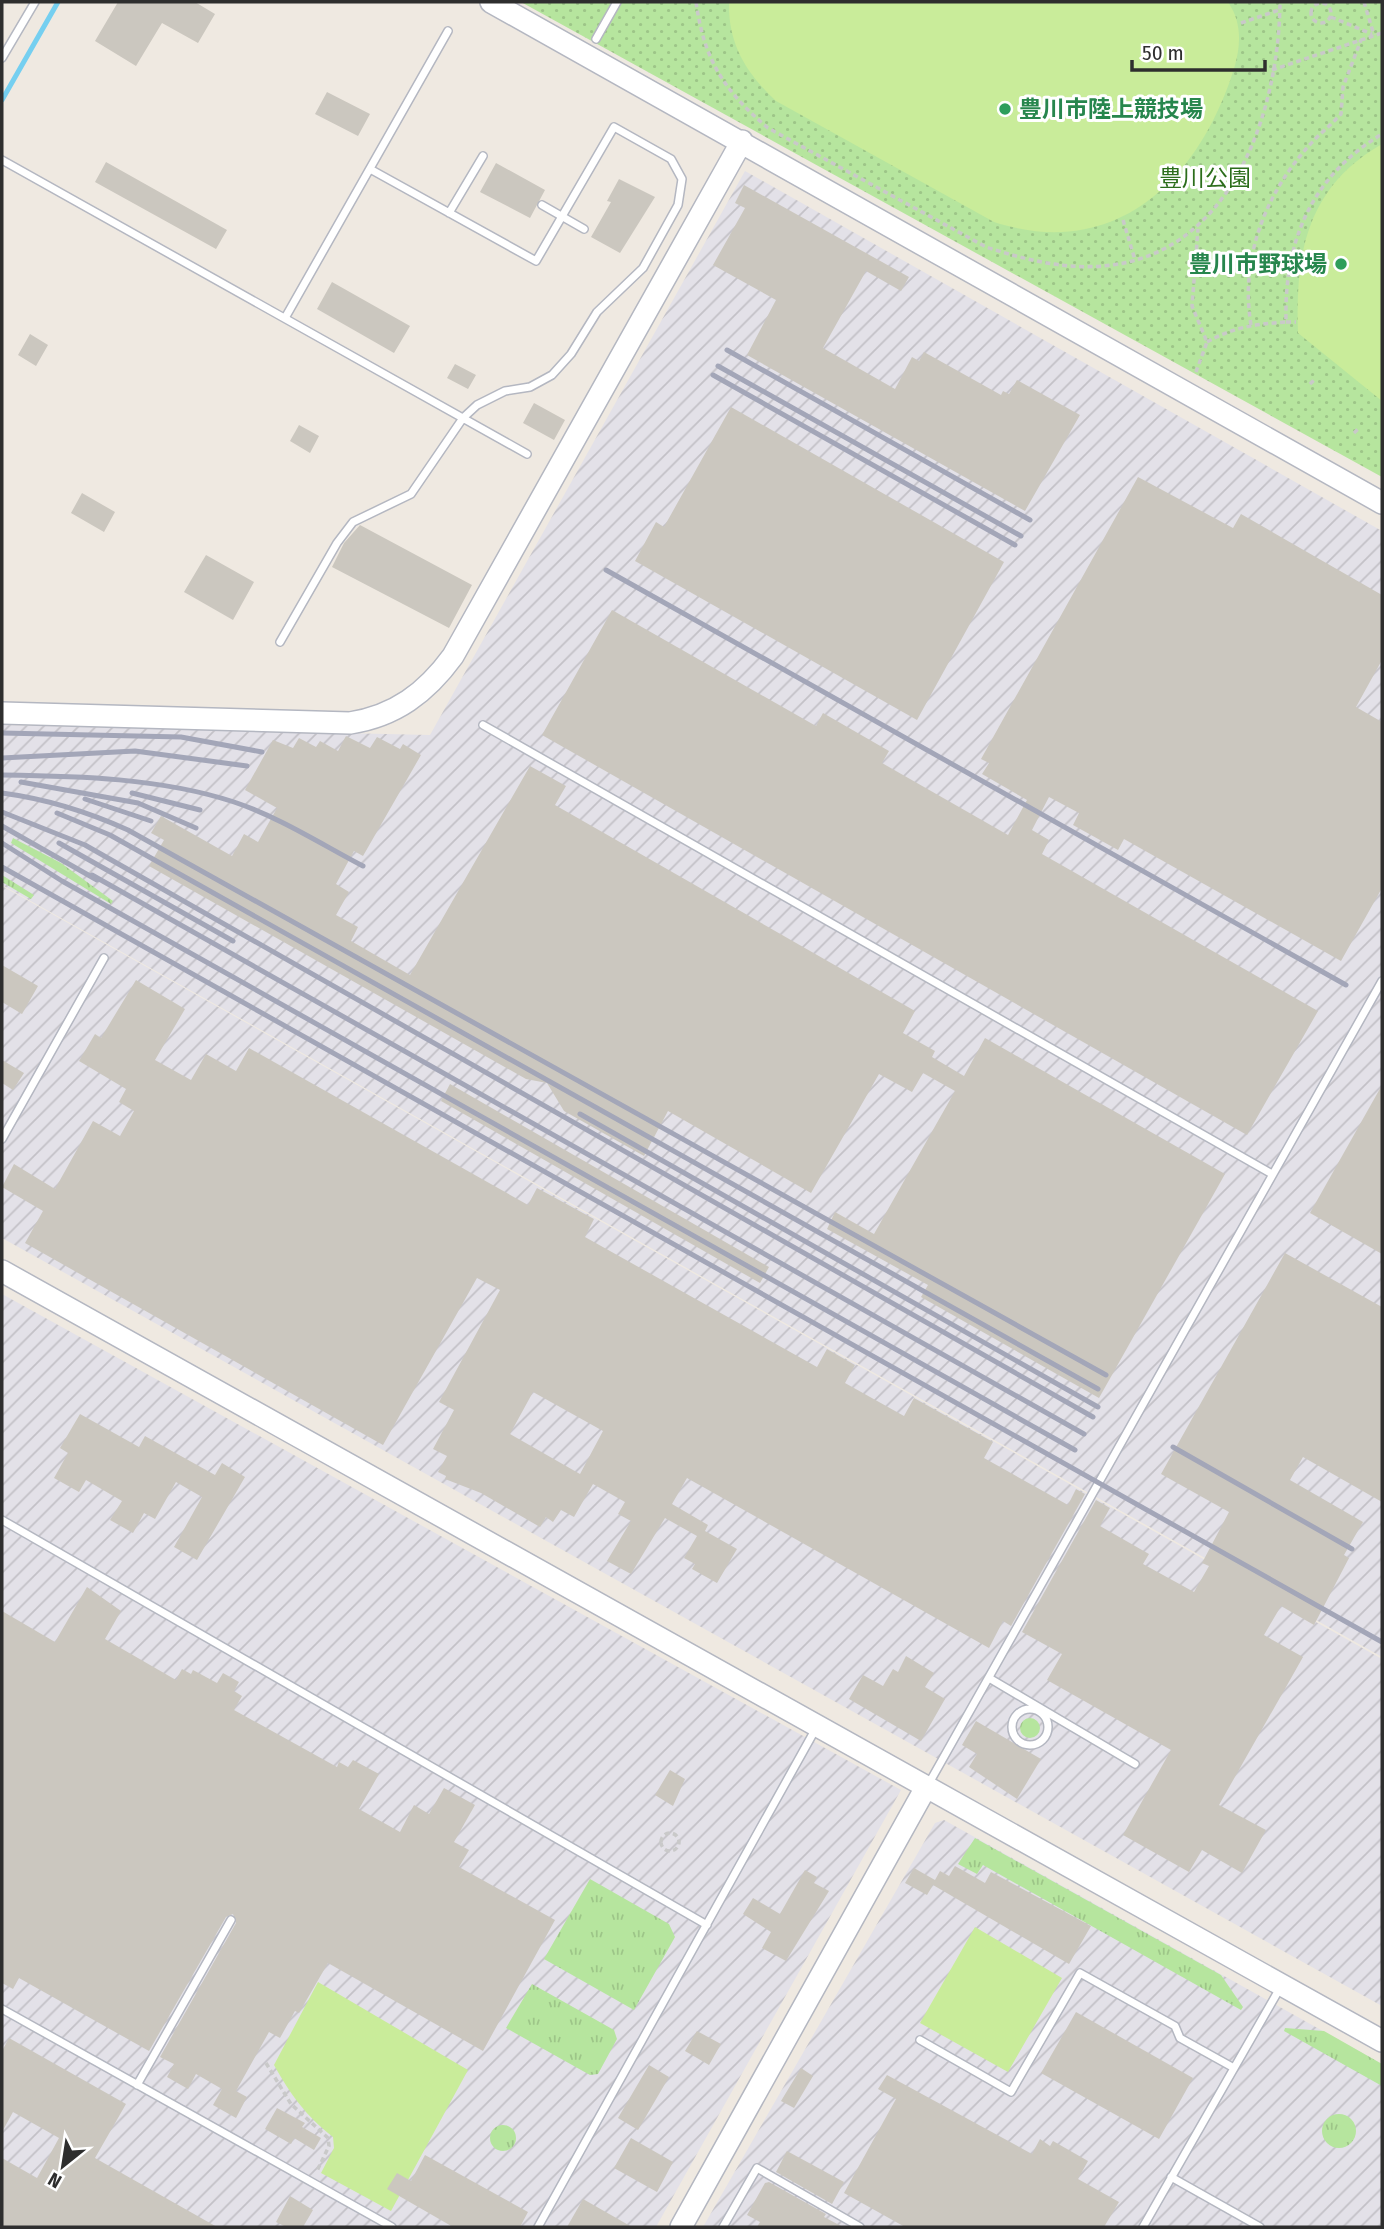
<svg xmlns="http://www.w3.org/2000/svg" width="1384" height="2229" font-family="'Fira Sans Condensed','Noto Sans JP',sans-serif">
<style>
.industrial{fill:url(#industrial-furrows)}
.grass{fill:url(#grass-tufts)}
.park{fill:url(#park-dots)}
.pitch{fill:#c9ec9a}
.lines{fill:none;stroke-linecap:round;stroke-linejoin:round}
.stream{stroke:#75cff0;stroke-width:5}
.building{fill:#cbc7bf;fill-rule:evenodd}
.lane-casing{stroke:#b4b7c1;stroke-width:10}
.secondary-casing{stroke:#b4b7c1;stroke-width:24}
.path{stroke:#c9c9c9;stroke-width:3.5;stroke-dasharray:5 3.5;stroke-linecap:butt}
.lane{stroke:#fff;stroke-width:7}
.secondary{stroke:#fff;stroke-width:21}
.rail{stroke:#a3a6b8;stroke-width:5}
.leisure-dot{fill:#2e9e5b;stroke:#fff;stroke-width:2.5}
.labels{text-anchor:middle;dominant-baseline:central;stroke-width:6;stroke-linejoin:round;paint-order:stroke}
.leisure-label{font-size:23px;font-weight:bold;fill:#27864d;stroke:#fff;text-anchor:start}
.park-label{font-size:23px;fill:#2c6e1b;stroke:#fff}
</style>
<defs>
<pattern id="industrial-furrows" width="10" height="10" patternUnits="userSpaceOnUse" patternTransform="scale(1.75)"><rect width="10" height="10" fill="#e3e1e8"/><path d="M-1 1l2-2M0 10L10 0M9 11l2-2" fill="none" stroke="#c3c1c7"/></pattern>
<pattern id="grass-tufts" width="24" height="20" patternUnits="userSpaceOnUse" patternTransform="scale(1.75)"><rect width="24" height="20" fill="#b6e59e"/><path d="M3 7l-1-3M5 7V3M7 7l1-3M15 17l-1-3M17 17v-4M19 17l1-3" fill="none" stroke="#9dc588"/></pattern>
<pattern id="park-dots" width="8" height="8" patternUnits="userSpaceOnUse" patternTransform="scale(1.75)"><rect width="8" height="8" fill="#b6e59e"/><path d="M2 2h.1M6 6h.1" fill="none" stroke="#9dc588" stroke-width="1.8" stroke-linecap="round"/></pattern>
</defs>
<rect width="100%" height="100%" fill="#efe9e1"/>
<!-- industrial -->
<path class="industrial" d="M745,171L1382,531V1657L2,885V725L430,735Z
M2,886L1382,1659V2006L2,1238Z
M2,1294L901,1790L656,2227H2Z
M944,1820L1382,2064V2227H703L935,1823Z"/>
<!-- grass -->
<path class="grass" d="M13,838L61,863L113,901L111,904L11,843Z
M2,875L34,895L31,899L2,882Z
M1020 1728a10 10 0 1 1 20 0a10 10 0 1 1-20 0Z
M975,1838L1221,1975L1243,2007L1241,2010L983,1865L977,1874L958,1864Z
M590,1879L669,1924L675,1937L634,2010L544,1959Z
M532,1984L614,2030L617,2039L598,2074L590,2075L506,2028Z
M1285,2028L1324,2031L1382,2064V2086L1284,2031Z
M1322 2131a17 17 0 1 1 34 0a17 17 0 1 1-34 0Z
M490 2138a13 13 0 1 1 26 0a13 13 0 1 1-26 0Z"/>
<!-- park -->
<path class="park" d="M521,2H1382V477Z"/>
<!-- pitch -->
<path class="pitch" d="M729,2H1228C1248,31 1237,64 1225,94C1185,194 1105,258 994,222L776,101C746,73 728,44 729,2Z
M1382,144V401L1298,333C1295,253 1307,187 1382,144Z
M975,1927L1062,1978L1008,2072L920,2023Z
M318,1982L468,2070L391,2211L321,2173L334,2148L333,2137C306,2116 290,2094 274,2065Z"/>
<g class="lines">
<!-- stream -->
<path class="stream" d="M2,100L58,2"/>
</g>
<!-- building -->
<path class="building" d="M118,2H195L215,14L198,43L162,23L136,66L95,41Z
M327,92L370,114L358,136L315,114Z
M106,162L227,230L216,249L95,182Z
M496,163L545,190L530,218L480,192Z
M619,179L655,197L620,253L591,237L611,202L607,201Z
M744,185L909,277L901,291L866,271L823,348L895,389L912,357L919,361L924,352L1001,395L1003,391L1009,394L1017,380L1080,415L1025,511L747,355L776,300L713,265L745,208L735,203Z
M332,282L410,326L394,353L317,309Z
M30,334L48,345L36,366L18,355Z
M455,364L476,375L468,389L447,378Z
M534,403L565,420L554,440L523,423Z
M731,407L1004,562L917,720L635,561L656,522L664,527Z
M299,425L319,436L310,453L290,441Z
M1138,477L1233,528L1241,514L1382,595V660L1356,707L1382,722V888L1341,961L1124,839L1118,850L1073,825L1079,813L1049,797L1032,830L1049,840L1042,854L1318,1011L1247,1135L542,735L612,610L816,726L823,713L889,751L882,763L1008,835L1027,800L982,774L989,763L981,759Z
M82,493L115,512L104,532L71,513Z
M360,525L472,585L449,628L332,567L344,543Z
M206,555L254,582L233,620L184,592Z
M346,736L370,748L377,737L400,749L403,744L421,755L363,856L354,851L336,884L349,892L336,915L358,927L351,941L410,975L530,766L566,786L555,805L915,1011L903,1033L935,1051L932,1057L964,1076L985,1038L1225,1174L1099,1398L921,1297L928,1285L827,1229L835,1212L874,1234L955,1091L923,1073L912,1092L879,1074L811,1193L668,1111L644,1156L564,1111L547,1083L526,1079L149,866L164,840L151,833L161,816L232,856L244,834L258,842L277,808L245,790L273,740L293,748L299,738L316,747L320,741L338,751Z
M2,965L38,986L22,1014L2,1002Z
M136,980L185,1009L155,1060L191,1080L206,1054L236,1071L249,1048L528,1205L537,1188L594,1219L585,1237L817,1367L827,1349L855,1365L845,1383L904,1416L914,1398L993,1442L984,1458L1068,1505L1076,1489L1085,1494L1011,1626L1003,1621L989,1648L687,1478L672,1504L708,1525L705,1531L737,1549L717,1583L692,1569L695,1564L684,1558L697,1536L665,1518L631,1574L607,1561L631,1521L618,1514L625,1502L593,1484L574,1517L561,1510L553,1522L546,1517L540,1527L481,1493L445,1479L446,1476L438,1472L447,1456L433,1449L454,1410L439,1402L500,1290L477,1278L383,1445L25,1243L43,1211L2,1187L14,1164L55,1189L93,1121L120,1136L134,1111L119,1102L126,1089L79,1061L95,1034L101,1038ZM533,1392L603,1431L580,1474L510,1434Z
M2,1060L24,1073L13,1090L2,1083Z
M450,1084L769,1267L760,1283L441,1101Z
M1382,1085V1254L1310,1213Z
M1285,1253L1382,1307V1502L1303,1457L1290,1480L1363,1522L1344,1555L1349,1558L1314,1625L1281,1606L1264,1635L1303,1657L1219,1805L1266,1830L1242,1873L1202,1850L1189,1872L1123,1835L1171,1750L1047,1680L1062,1654L1022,1632L1096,1500L1110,1508L1100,1526L1149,1554L1143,1564L1194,1592L1209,1566L1202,1563L1229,1512L1161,1474Z
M80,1414L139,1447L145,1436L215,1475L222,1463L245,1477L197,1560L174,1547L202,1497L176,1482L155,1519L144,1513L133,1533L110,1520L122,1501L86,1480L79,1492L54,1478L68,1453L60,1448Z
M87,1587L121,1611L105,1639L176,1680L182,1669L191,1674L193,1670L217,1683L223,1673L239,1682L234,1691L242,1696L234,1710L337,1767L339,1762L348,1767L353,1760L379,1774L359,1809L400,1832L414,1805L429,1814L444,1788L475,1805L454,1842L469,1850L459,1867L555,1920L483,2051L328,1963L299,2013L295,2011L280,2038L269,2032L236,2091L247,2097L236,2118L213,2105L222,2089L196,2074L188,2089L167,2077L174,2064L160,2057L236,1923L233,1914L226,1917L149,2051L19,1978L13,1989L2,1983V1611L55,1642Z
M906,1656L934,1673L925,1687L945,1699L921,1741L849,1699L863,1675L883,1686L893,1669L898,1672Z
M976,1721L1041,1759L1017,1799L969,1767L977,1754L962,1745Z
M670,1770L685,1779L673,1806L655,1795Z
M955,1866L985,1883L991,1872L1091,1926L1069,1964L933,1885L927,1895L905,1883L914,1868L935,1880L940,1871L949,1876Z
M805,1870L817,1877L814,1883L829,1891L786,1961L762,1948L771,1932L743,1914L753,1898L780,1914Z
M1076,2012L1193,2078L1159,2139L1041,2073Z
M697,2031L721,2044L709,2065L685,2051Z
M9,2038L126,2104L95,2158L217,2227H2V2158L37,2178L59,2138L13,2112L2,2132V2051Z
M649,2065L669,2077L638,2130L618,2118Z
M801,2068L813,2076L794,2108L781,2101Z
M887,2075L1032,2154L1040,2139L1050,2146L1053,2141L1088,2161L1078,2179L1119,2202L1104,2227H905L844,2193L896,2099L878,2089Z
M277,2108L305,2123L302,2127L321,2138L314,2150L294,2138L291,2144L265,2129Z
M631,2138L673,2162L657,2192L614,2168Z
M787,2151L844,2182L832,2204L776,2172Z
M425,2155L528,2212L520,2227H453L387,2189L397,2173L411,2181Z
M769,2182L826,2214L824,2217L843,2227H757L760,2222L747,2215L765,2183Z
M290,2196L313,2210L303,2227H286L276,2222Z
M583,2199L632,2227H567Z"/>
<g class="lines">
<!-- lane casing -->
<g class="lane-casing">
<path id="lane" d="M596,39L617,2
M2,58L35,2
M2,160L527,454
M542,205L584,229
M449,213L483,156
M285,318L448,31
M280,642L337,543L353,522L411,494L463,418L477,405L505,391L530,387L552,375L571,354L597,312L643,268L678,205L682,179L671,159L614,127L536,261L370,169
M483,725L1272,1174
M2,1139L104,958
M2,1520L707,1925
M989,1678L1135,1764
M1012 1727a18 18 0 1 1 36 0a18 18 0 1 1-36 0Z
M928,1785L1382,981
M2,2009L392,2227
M920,2040L1011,2092L1080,1973L1175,2026L1180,2038L1234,2068
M137,2085L231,1920
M1171,2177L1260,2227
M538,2227L815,1730
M723,2227L757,2168L860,2227
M1143,2227L1280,1988"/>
</g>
<!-- secondary casing -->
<g class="secondary-casing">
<path id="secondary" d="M491,2L1382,503
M2,713L350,723C395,716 426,693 453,656L742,141
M2,1271L1382,2041
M681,2227L925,1789"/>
</g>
<!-- path -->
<path class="path" d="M696,2C704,59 723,90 768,128L986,247C1026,260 1069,271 1112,265C1234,249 1279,109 1280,2
M1364,2L1374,35
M1311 13a10 10 0 1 1 20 0a10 10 0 1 1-20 0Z
M1331,17L1372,34
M1241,23L1279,10
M1272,70L1382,33
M1123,220L1135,260
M1286,322H1296
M1251,325C1240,261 1264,197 1306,149C1317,136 1330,126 1341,114L1343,87L1361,40
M1207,342C1233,327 1257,324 1286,322C1284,241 1311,177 1382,134
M1196,372L1207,342L1192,306L1198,229
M1310,384L1314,380
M1354,433L1360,427
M661 1842a9 9 0 1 1 18 0a9 9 0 1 1-18 0Z
M266,2063L291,2104L328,2138L329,2146L317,2171"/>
<!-- lane -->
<use href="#lane" class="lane"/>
<!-- secondary -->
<use href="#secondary" class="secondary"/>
<!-- rail -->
<path class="rail" d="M727,350L1030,520
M718,366L1021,536
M713,375L1015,545
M606,570L1346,985
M2,733L181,737L262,752
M2,758L135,751L247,766
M2,775C78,776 161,778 234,802C279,817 321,844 363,866
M21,782L138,803L196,828
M2,793C47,799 86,811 128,830L1106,1375
M132,793L200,810
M85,799L151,821
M2,812L85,845L1093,1417
M57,813L110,835L1098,1389
M2,826L97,880
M2,843L62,881L1075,1450
M59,843L233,941
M2,867L1382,1642
M92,875L1084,1434
M580,1114L1098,1407
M1173,1447L1352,1549"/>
</g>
<!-- markers -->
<g class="leisure-dot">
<circle cx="1005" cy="109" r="7"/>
<circle cx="1341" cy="264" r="7"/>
</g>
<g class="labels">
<!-- leisure labels -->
<g class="leisure-label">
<text x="1019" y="109">豊川市陸上競技場</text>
<text x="1327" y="264" text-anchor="end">豊川市野球場</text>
</g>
<!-- park labels -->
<g class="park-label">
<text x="1205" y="178">豊川公園</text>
</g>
</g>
<!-- border -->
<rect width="1384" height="2229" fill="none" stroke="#2e2e2e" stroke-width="7"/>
<!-- north arrow -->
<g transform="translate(63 2166) rotate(210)" stroke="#ffffff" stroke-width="5" paint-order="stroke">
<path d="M0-5L12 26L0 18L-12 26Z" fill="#2e2e2e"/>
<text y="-10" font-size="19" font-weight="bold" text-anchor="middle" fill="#2e2e2e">N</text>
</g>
<!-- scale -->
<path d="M1132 60v10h133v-10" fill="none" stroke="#2e2e2e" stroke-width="3.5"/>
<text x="1142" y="60" font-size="21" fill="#2e2e2e" stroke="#ffffff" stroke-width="5" paint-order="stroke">50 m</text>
</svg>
